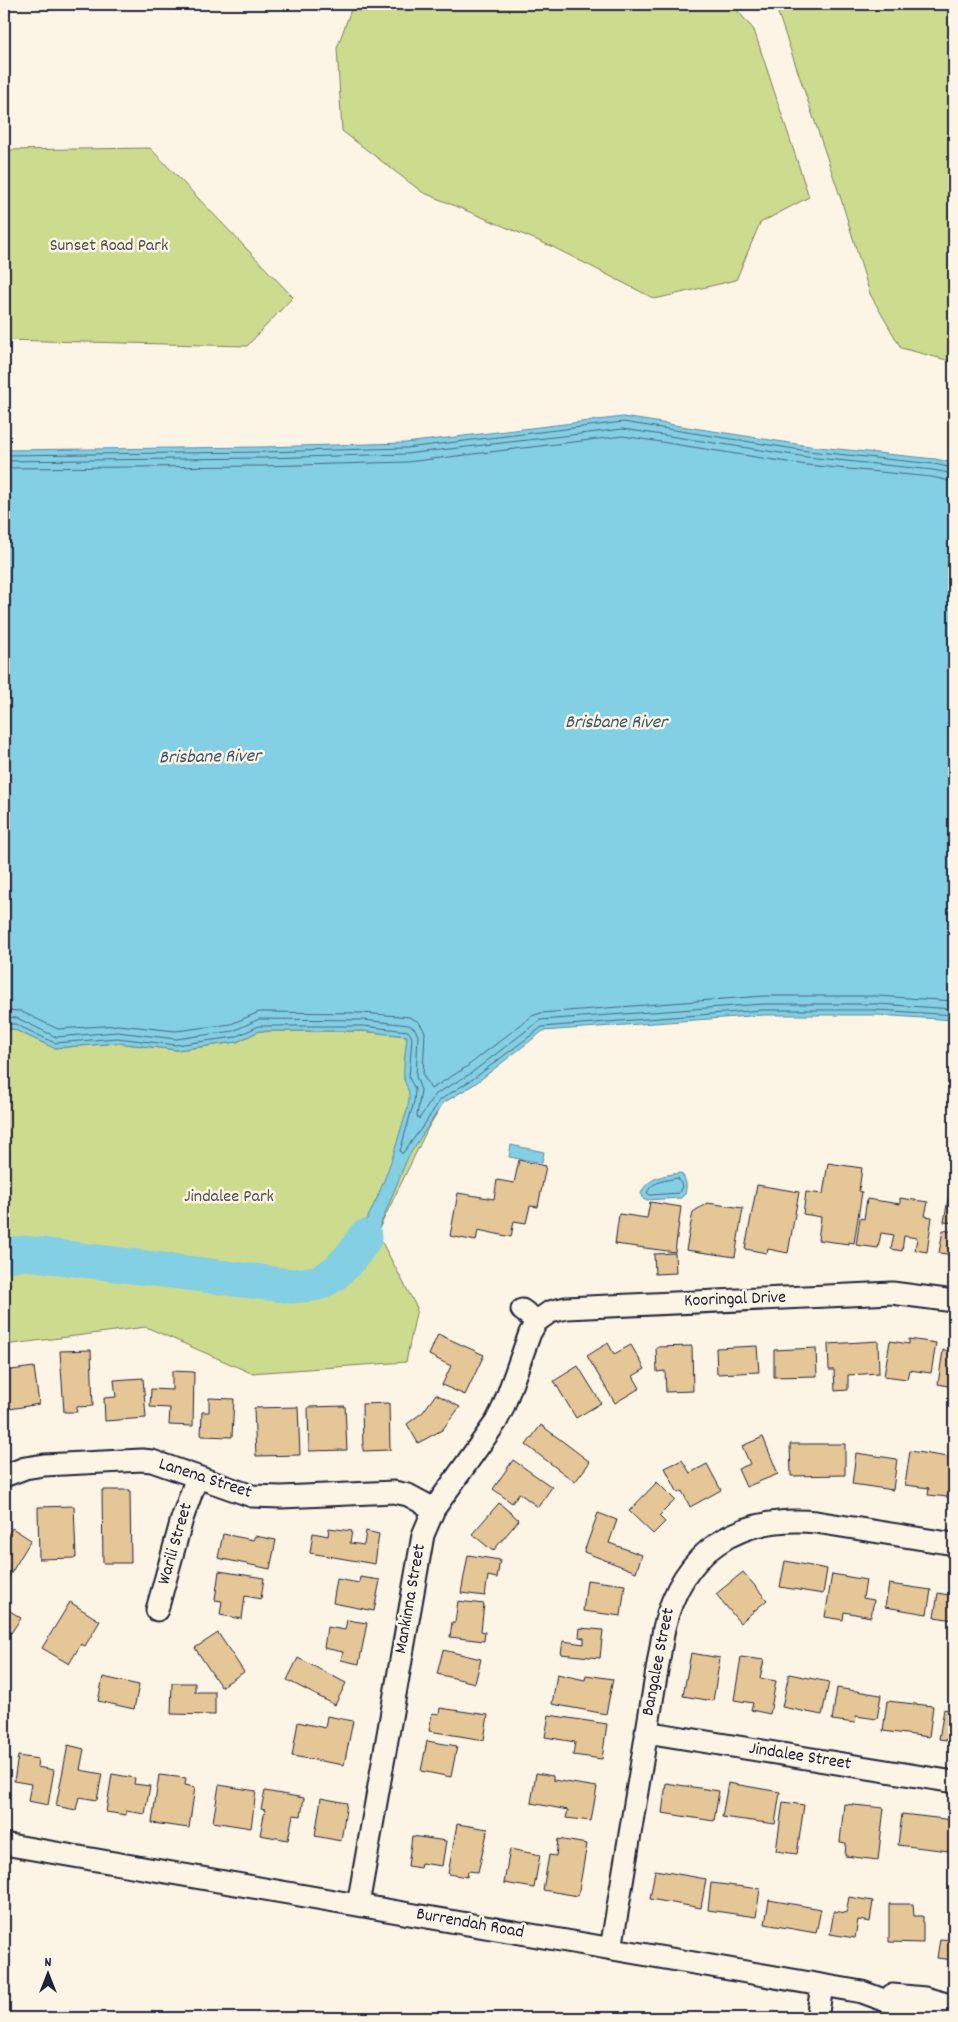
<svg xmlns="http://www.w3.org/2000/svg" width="958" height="2022" font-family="Dekko,sans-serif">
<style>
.green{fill:#cddb8e;stroke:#787e64}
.water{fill:#83cfe3;stroke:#5c8aa0}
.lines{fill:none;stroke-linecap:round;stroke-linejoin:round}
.shore{stroke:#49677e;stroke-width:1}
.river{stroke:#83cfe3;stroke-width:35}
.building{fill:#e4c697;stroke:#22223b}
.minor-casing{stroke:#22223b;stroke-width:25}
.minor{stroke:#fcf5e5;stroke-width:21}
.labels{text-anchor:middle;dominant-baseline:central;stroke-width:5;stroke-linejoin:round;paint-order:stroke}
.park-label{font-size:18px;fill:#4d5050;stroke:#fcf5e5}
.street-label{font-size:18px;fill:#22223b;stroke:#fcf5e5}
.water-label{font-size:19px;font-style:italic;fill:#3f566d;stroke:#fcf5e5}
</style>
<rect width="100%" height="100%" fill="#fcf5e5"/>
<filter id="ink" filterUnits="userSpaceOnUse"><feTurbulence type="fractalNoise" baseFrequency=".02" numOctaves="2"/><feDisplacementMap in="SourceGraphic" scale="10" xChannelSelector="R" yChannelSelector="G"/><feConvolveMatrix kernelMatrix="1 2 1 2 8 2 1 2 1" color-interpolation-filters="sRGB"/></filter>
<g filter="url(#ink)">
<!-- green -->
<path class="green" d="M353,4H732L754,30L809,197L760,223L736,280L655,299L553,247L422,192L342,131L337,48Z
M775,4H954V362L901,348L870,294L841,199Z
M150,148L293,297L247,346L4,340V150Z
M4,1029H13L54,1048L117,1043L177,1050L237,1042L259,1031H362L407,1036L404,1080L476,1083L443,1103L428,1128L377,1233L417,1308L406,1362L251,1373L146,1327L4,1345Z"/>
<!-- water -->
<path class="water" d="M623,417L809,446L935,459L954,463V1020L877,1015H764L543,1031L476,1083L443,1103L408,1157L377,1233L360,1255L335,1273C365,1230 386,1183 400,1132C403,1122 408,1110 409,1099C410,1089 405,1086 404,1078C403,1064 406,1050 407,1036L362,1031H259L237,1042L177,1050L117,1043L54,1048L13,1029H4V450L263,447L405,443Z
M511,1145L544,1152L542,1163L509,1157Z
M681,1173C687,1180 687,1186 685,1194L681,1198L644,1200L641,1193C648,1177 665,1175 681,1173Z"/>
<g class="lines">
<!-- shore -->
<path class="shore" d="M4,455L263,452L406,448L623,422L808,451L934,464L954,468
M4,461L263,458L406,454L623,429L807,457L933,470L954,474
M4,468L263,466L407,462L623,436L806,465L932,477L954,482
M4,1010L20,1011L58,1029L118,1025L176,1031L231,1024L259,1012L363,1013L409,1017L419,1022L425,1032L423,1075L431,1089L465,1068L532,1016L541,1013L763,996H877L954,1001
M4,1017L17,1018L56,1037L117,1032L176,1039L233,1031L259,1019L363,1020L409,1025L415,1029L418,1036L416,1077L421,1090L417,1116L419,1119L436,1094L470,1074L540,1020L763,1004H877L954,1009
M4,1024H15L55,1043L117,1038L176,1045L235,1037L259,1026H363L408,1031L412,1037L409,1078L415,1089L414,1102L400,1151L402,1154L424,1125L440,1100L473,1079L542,1027L763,1010H877L954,1015
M678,1178L682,1186L679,1193L650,1195L647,1193C651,1181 667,1180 678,1178Z"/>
<!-- river -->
<path class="river" d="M4,1255L26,1253L292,1286C301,1285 312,1285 320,1282C339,1274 355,1253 365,1237"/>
</g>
<!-- building -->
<path class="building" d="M519,1160L546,1166L538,1207L530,1206L526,1223L514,1221L511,1237L478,1230L476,1241L450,1236L458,1193L494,1199L497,1180L514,1183Z
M828,1163L862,1168L859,1191L862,1192L854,1243L849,1242V1244L818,1240L821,1217L803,1214L806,1192L823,1194Z
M757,1185L799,1192L788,1253L768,1249L767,1253L745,1249Z
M949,1193L954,1194V1223L944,1222Z
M900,1198L928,1202L925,1216L932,1217L927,1252L915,1250L917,1238L904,1236L902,1251L891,1249L894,1235L881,1233L878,1248L856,1245L860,1218L864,1219L867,1199L900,1204Z
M650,1202L681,1207L675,1252L615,1244L619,1214L647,1218Z
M707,1203L743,1208L735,1257L686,1250L693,1212Z
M943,1230L954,1232V1255L939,1253Z
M675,1253L676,1273L655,1274L654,1254Z
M438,1334L484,1355L465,1395L442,1385L451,1366L429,1355Z
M909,1339L936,1343L931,1373L909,1370L907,1379L884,1376L890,1341L909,1344Z
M878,1341L879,1373L848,1375V1390L835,1391L834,1370H829L828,1344Z
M608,1343L614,1354L631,1345L645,1369L633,1376L640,1388L615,1403L587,1356Z
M692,1346L693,1391L666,1392L665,1371L657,1372L656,1347Z
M757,1346L759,1372L717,1374L716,1348Z
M816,1348L817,1376L774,1377V1350Z
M91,1350L93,1406L76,1407L77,1412H64L60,1351Z
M943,1350L954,1352L953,1387L938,1384Z
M578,1366L601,1403L576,1418L554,1381Z
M34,1367L39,1404L4,1410V1371Z
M172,1371L194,1372L193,1426L169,1425L170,1408L150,1407L151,1389L172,1390Z
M143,1378L146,1418L105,1421L104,1398L116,1397L114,1380Z
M436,1394L460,1407L442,1430L418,1443L407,1424L423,1412Z
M209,1398L234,1399L232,1437L201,1436L202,1412H209Z
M389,1403L390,1450L363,1451L362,1404Z
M345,1406L347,1450L309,1451L308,1407Z
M298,1407L300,1455L256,1456L254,1408Z
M541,1425L590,1462L575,1482L526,1445Z
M763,1437L778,1474L746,1487L738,1469L750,1464L742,1446Z
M790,1444H845V1475L791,1476Z
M910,1451L954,1458L948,1497L928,1495L929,1488L905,1485Z
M856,1453L897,1459L893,1490L852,1484Z
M513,1460L552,1487L538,1507L519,1493L512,1503L493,1489Z
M682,1460L690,1473L707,1464L721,1490L690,1507L682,1491L678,1493L665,1468Z
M657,1482L675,1500L659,1516L665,1522L653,1534L629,1511Z
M102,1490H130L131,1563H103Z
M499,1503L519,1520L493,1551L472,1534Z
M74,1506L76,1558L39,1559L38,1507Z
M598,1513L617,1520L609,1543L642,1555L636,1572L584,1552Z
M12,1528L31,1540L4,1585V1542Z
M329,1528L352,1531L350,1543L364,1545L366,1531L379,1534L375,1564L310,1553L313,1533L328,1536Z
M223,1534L253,1540L255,1536L276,1540L270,1569L218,1558Z
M468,1555L500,1560L497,1578L488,1576L485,1596L461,1593Z
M785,1561L827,1569L823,1594L780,1587Z
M219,1571L264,1578L261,1599L245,1596L242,1619L220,1615L222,1601L215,1600Z
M743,1572L767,1600L740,1623L716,1594Z
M832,1574L866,1580L863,1598L874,1600L871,1617L844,1612L843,1620L825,1617Z
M360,1577L380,1580L374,1611L333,1603L337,1579L359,1583Z
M587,1580L625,1585L621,1616L583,1611Z
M889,1584L931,1590L927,1614L885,1607Z
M938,1593L954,1596V1620L934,1617Z
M458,1601L484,1604L481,1631L485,1632L484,1641L450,1637L452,1622H455Z
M70,1602L100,1621L85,1646L81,1644L69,1664L42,1648Z
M4,1607L21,1618L11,1633L4,1628Z
M347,1620L367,1623L359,1664L341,1660L343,1652L324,1648L327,1627L345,1630Z
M580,1628L603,1630L600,1658L561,1654L563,1641L584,1644V1638L579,1637Z
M218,1633L244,1672L221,1687L195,1648Z
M443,1650L481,1659L475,1683L437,1674Z
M691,1653L720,1658L713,1701L683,1696Z
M741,1657L764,1660L760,1678L776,1681L770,1714L751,1710L753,1703L734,1700Z
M298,1658L346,1683L335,1705L287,1680Z
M557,1674L585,1680L586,1675L613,1679L606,1714L552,1704Z
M789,1674L829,1682L822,1715L782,1707Z
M103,1677L139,1685L134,1709L98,1701Z
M172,1683H195V1692H215V1715L171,1714Z
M837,1688L881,1695L877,1719L856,1716L855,1723L832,1720Z
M887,1701L933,1706L929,1737L883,1731Z
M440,1708L488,1715L484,1740L429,1731L432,1713L439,1714Z
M944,1709L954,1711V1741L939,1739Z
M549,1715L607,1724L602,1759L573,1755L575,1742L545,1737Z
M327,1716L353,1721L344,1765L292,1756L298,1722L325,1728Z
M427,1741L457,1746L451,1777L421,1771Z
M68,1745L84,1749L80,1770L102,1774L97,1800L79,1797L76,1810L56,1806Z
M18,1756L38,1759L37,1767L54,1770L48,1805L28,1801L31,1784L14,1781Z
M536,1773L553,1776V1780L597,1787L591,1821L566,1818L568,1810L531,1803Z
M112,1774L135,1778L134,1784L150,1786L145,1814L126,1811V1815L106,1812Z
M159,1775L186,1778L185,1785L195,1787L189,1828L152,1823Z
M666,1783L719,1791L714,1821L662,1813Z
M728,1783L780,1792L775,1824L722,1817Z
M219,1785L256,1791L251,1828L213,1822Z
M265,1791L304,1798L301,1816L293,1815L288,1840L260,1835L265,1810L261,1809Z
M321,1798L347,1803L341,1841L315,1836Z
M783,1802L804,1805L797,1854L776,1851Z
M844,1804L884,1808L878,1860L845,1856L846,1843L840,1842Z
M902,1814L953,1820L949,1851L898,1845Z
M457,1824L488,1829L478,1872L468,1871L467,1877L448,1874Z
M412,1836L446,1841L442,1866L421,1863L420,1868L408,1866Z
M558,1839L587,1844L578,1896L543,1890L549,1855L556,1856Z
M510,1849L540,1855L534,1888L504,1883Z
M655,1870L706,1879L701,1908L650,1899Z
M711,1883L760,1889L756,1917L708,1910Z
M849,1897L873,1901L870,1922L858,1920L855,1938L830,1934L834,1911L846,1913Z
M769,1900L821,1909L816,1933L765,1924Z
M889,1904H913L914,1916H923V1943L889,1942Z
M954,1931V1960L937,1958L940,1939L953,1940Z"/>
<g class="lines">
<!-- minor casing -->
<g class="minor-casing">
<path id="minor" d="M522,1310L537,1321L550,1312L566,1308L892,1293L954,1301
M4,1476L25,1468L44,1465L142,1460L152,1461L252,1496L281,1497L394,1492L408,1495L434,1509
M157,1610L182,1519L197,1477
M646,1732L954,1782
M4,1844L862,1992L933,2018
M358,1905L423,1535L434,1509L496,1422L503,1408L530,1333L537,1321
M611,1949L664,1628C682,1551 738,1515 816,1522L954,1544
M892,1995L925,1998L954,2006
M817,2018L822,1986"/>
</g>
<!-- minor -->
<use href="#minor" class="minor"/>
</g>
</g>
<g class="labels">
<!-- park labels -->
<g class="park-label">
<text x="109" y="246">Sunset Road Park</text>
<text x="229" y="1197">Jindalee Park</text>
</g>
<!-- street labels -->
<g class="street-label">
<text transform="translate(735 1300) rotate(-2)">Kooringal Drive</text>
<text transform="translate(205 1479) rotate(18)">Lanena Street</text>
<text transform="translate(176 1544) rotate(-74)">Warili Street</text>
<text transform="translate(411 1599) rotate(-80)">Mankinna Street</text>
<text transform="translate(659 1662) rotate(-79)">Bangalee Street</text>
<text transform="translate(800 1757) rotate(9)">Jindalee Street</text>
<text transform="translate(470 1924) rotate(10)">Burrendah Road</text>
</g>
<!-- water labels -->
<g class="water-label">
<text x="616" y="723">Brisbane River</text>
<text transform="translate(210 758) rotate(-1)">Brisbane River</text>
</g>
</g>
<!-- margin -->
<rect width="958" height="2022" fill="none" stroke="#fcf5e5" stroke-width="20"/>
<rect x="10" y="10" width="938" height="2002" fill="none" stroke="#22223b" stroke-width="2" filter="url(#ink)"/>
<!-- north arrow -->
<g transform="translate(48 1974)" stroke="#fcf5e5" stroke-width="4" paint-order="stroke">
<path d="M0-4L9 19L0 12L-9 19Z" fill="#22223b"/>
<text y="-8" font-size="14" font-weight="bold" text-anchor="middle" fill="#22223b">N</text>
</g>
</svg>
